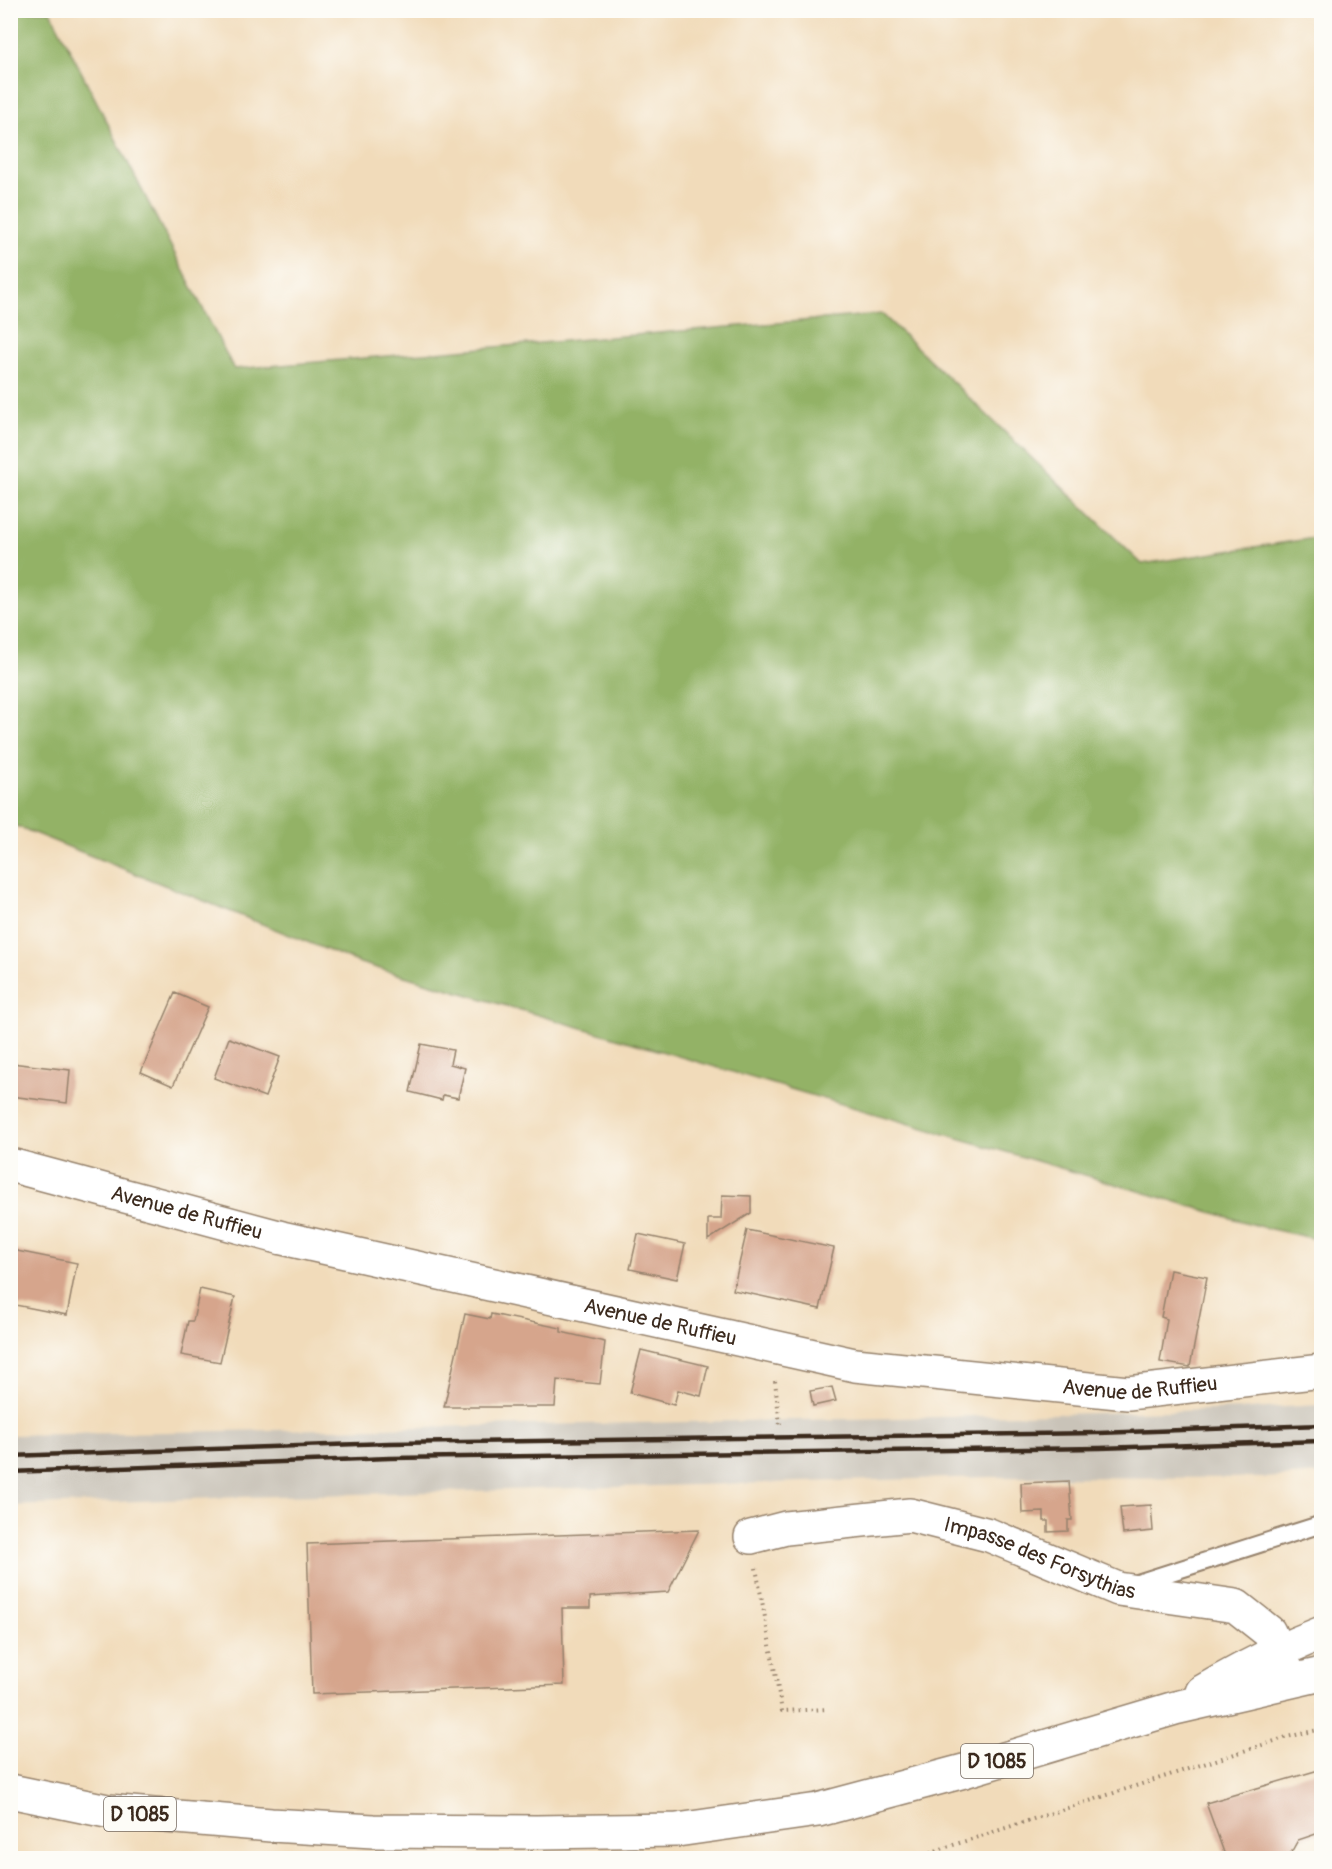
<svg xmlns="http://www.w3.org/2000/svg" width="1332" height="1869" font-family="Pangolin,sans-serif">
<style>
.industrial{fill:#c9c3b8}
.forest{fill:#93b266;stroke:#676e42;stroke-width:1.5}
.building{fill:#d6a58c}
.lines{fill:none;stroke-linecap:round;stroke-linejoin:round}
.lane-casing{stroke:#96826c;stroke-width:20}
.street-casing{stroke:#96826c;stroke-width:36}
.primary-casing{stroke:#96826c;stroke-width:36}
.path{stroke:#96826c;stroke-width:4;stroke-dasharray:1.5 4.5;stroke-linecap:butt}
.lane{stroke:#fff;stroke-width:16}
.street{stroke:#fff;stroke-width:33}
.primary{stroke:#fff;stroke-width:33}
.rail{stroke:#3b2a1e;stroke-width:4.5}
.labels{text-anchor:middle;dominant-baseline:central;stroke-width:4.5;stroke-linejoin:round;paint-order:stroke}
.shield{fill:#fdfcf7;stroke:#75695f;stroke-width:1.5}
.shield-label{font-size:20px;font-weight:bold;fill:#3b2a1e}
.street-label{font-size:21px;fill:#3b2a1e;stroke:#fdfcf7}
</style>
<rect width="100%" height="100%" fill="#fdfcf7"/>
<filter id="ink" filterUnits="userSpaceOnUse"><feTurbulence type="fractalNoise" baseFrequency=".0167" numOctaves="2"/><feDisplacementMap in="SourceGraphic" scale="12" xChannelSelector="R" yChannelSelector="G"/><feConvolveMatrix kernelMatrix="1 2 1 2 8 2 1 2 1" color-interpolation-filters="sRGB"/></filter>
<filter id="wash" filterUnits="userSpaceOnUse"><feTurbulence type="fractalNoise" baseFrequency=".008" numOctaves="4" result="noise"/><feDisplacementMap in="SourceGraphic" scale="24" xChannelSelector="R" yChannelSelector="G"/><feGaussianBlur stdDeviation="1.35" result="paint"/><feColorMatrix in="noise" values="0 0 0 0 0 0 0 0 0 0 0 0 0 0 0 0 0 1.4 0 .05"/><feComposite in="paint" operator="in"/></filter>
<g filter="url(#wash)">
<rect width="100%" height="100%" fill="#f1dbba"/>
<!-- industrial -->
<path class="industrial" d="M1321,1405V1474L1265,1478L992,1477L242,1497L11,1506V1435L898,1418L1249,1409Z"/>
<!-- forest -->
<path class="forest" d="M10,11H50L234,369L882,314L1142,564L1321,537V1240L1262,1227L360,963L11,824Z"/>
<g id="blocks">
<!-- building -->
<path class="building" d="M175,993L208,1007L173,1086L141,1072Z
M229,1038L280,1057L265,1097L214,1078Z
M421,1044L453,1050L450,1064L465,1068L458,1098L443,1095L442,1100L410,1092Z
M11,1063L70,1070L67,1103L10,1096Z
M722,1195L751,1196V1213L708,1240V1219H721Z
M747,1230L834,1248L820,1309L733,1290Z
M638,1234L685,1244L677,1279L630,1269Z
M12,1250L77,1263L67,1315L10,1304V1259Z
M1170,1270L1207,1277L1190,1367L1160,1362L1167,1319L1161,1317Z
M200,1289L235,1297L220,1362L181,1355L188,1321H193Z
M465,1314L490,1319L491,1314L561,1328V1332L605,1342L600,1384L557,1380L555,1407H444Z
M641,1350L708,1366L701,1396L678,1390L674,1405L630,1393Z
M832,1387L836,1401L813,1406L810,1391Z
M1069,1481L1072,1520H1068V1531L1048,1532V1521H1044V1512L1022,1513L1021,1483Z
M1151,1505L1153,1531L1123,1534L1120,1507Z
M699,1530L668,1592L590,1597V1608H562L564,1685L312,1694L307,1544Z
M1322,1769V1832L1298,1840L1288,1858H1226L1206,1803Z"/>
</g>
</g>
<g filter="url(#ink)">
<use href="#blocks" fill-opacity="0" stroke="#96826c" stroke-width="1.5"/>
<g class="lines">
<!-- lane casing -->
<g class="lane-casing">
<path id="lane" d="M1134,1584L1322,1524"/>
</g>
<!-- street casing -->
<g class="street-casing">
<g id="street">
<path id="s1" d="M10,1165L282,1238L855,1365L1128,1393L1322,1371"/>
<path id="s2" d="M751,1537L786,1528L910,1515L989,1535L1118,1589L1236,1606L1269,1632L1290,1677"/>
</g>
</g>
<!-- primary casing -->
<g class="primary-casing">
<path id="primary" d="M1202,1692C1242,1668 1278,1650 1322,1633
M10,1791L107,1811L271,1825L373,1831L536,1832L677,1830L818,1810L964,1771L1175,1708L1322,1674"/>
</g>
<!-- path -->
<path class="path" d="M775,1381L780,1425
M756,1568L782,1711L827,1709
M913,1858L1287,1737L1322,1729"/>
<!-- lane -->
<use href="#lane" class="lane"/>
<!-- street -->
<use href="#street" class="street"/>
<!-- primary -->
<use href="#primary" class="primary"/>
<!-- rail -->
<path class="rail" d="M10,1456L389,1443L1099,1433L1322,1425
M10,1472L390,1458L1100,1448L1322,1441"/>
</g>
</g>
<g class="labels">
<!-- shield labels -->
<g class="shield">
<rect x="961" y="1744" width="72" height="34" rx="4.5"/>
<rect x="104" y="1797" width="72" height="34" rx="4.5"/>
</g>
<g class="shield-label">
<text x="997" y="1761">D 1085</text>
<text x="140" y="1814">D 1085</text>
</g>
<!-- street labels -->
<g class="street-label">
<text stroke="none"><textPath href="#s1" startOffset="183">Avenue de Ruffieu</textPath></text>
<text stroke="none"><textPath href="#s1" startOffset="669">Avenue de Ruffieu</textPath></text>
<text stroke="none"><textPath href="#s1" startOffset="1155">Avenue de Ruffieu</textPath></text>
<text stroke="none"><textPath href="#s2" startOffset="298">Impasse des Forsythias</textPath></text>
</g>
</g>
<!-- margin -->
<rect width="1332" height="1869" fill="none" stroke="#fdfcf7" stroke-width="36"/>
</svg>
